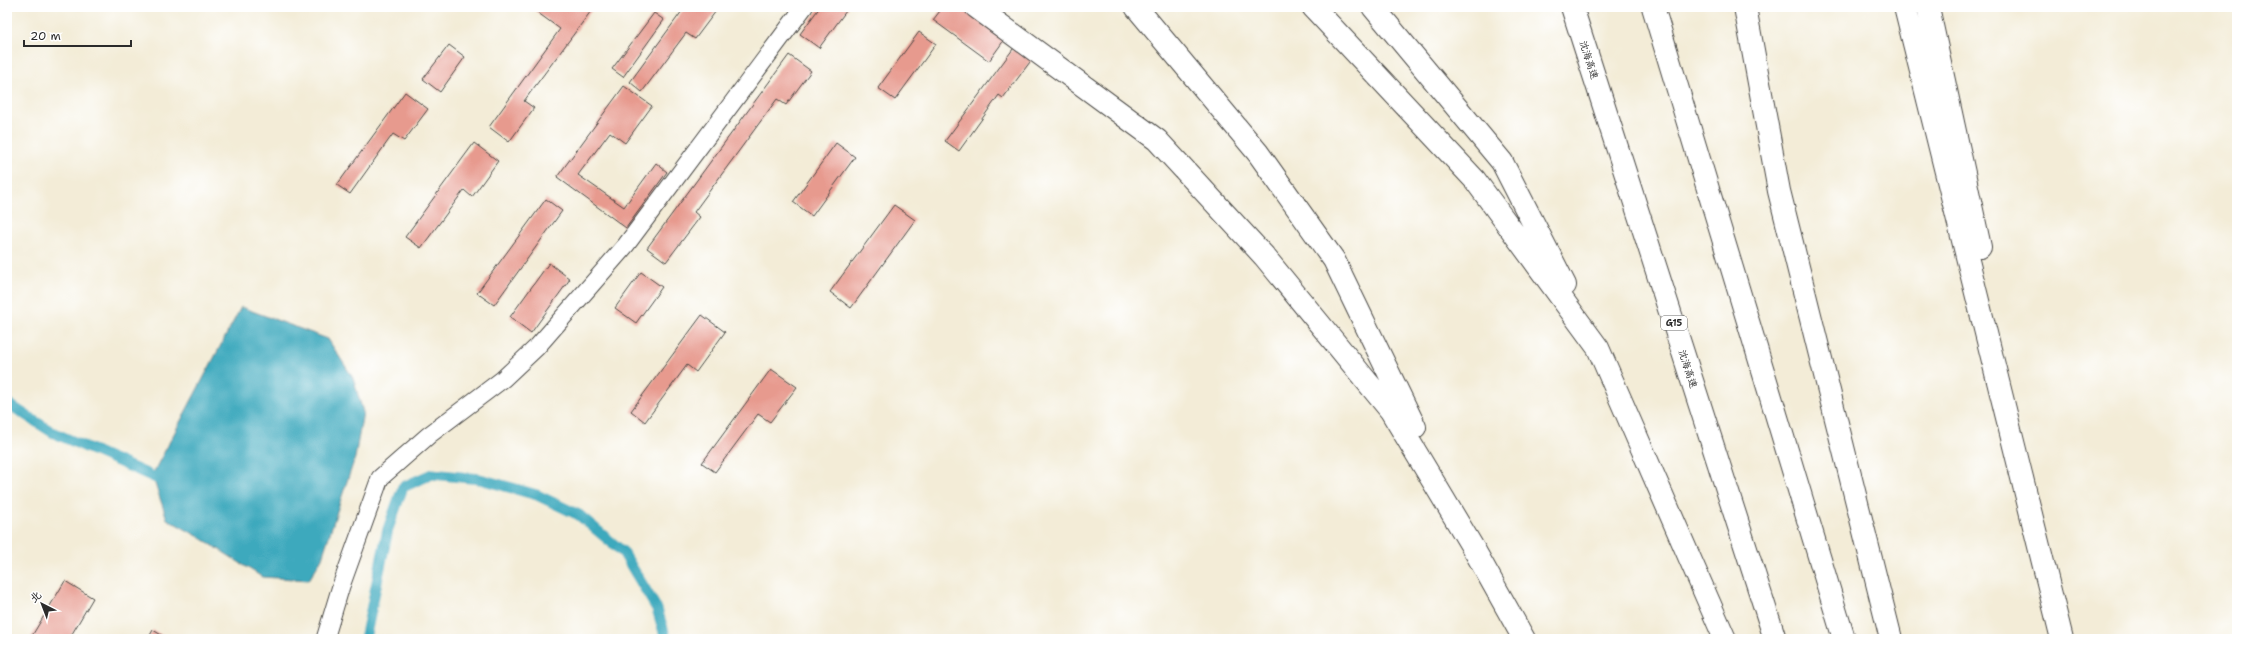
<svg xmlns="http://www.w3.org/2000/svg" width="2244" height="646" font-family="'Shantell Sans','LXGW WenKai TC',sans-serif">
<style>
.water{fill:#3da9bd;stroke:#346a74}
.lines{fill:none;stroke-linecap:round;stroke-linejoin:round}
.stream{stroke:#3da9bd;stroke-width:11}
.building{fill:#e79a8e}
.service-casing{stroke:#494845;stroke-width:19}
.motorway-casing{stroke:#494845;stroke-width:24}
.service{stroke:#fff;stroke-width:17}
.motorway{stroke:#fff;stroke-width:22}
.labels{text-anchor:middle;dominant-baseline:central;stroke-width:3;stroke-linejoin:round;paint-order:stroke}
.shield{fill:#fff;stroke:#6b6b6b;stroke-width:1}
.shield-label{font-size:9px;font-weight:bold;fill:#2b2b2b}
.street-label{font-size:10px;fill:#2b2b2b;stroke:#fff}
</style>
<rect width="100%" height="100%" fill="#fff"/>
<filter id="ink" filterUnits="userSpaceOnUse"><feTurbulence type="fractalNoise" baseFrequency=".025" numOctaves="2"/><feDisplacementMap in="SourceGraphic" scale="8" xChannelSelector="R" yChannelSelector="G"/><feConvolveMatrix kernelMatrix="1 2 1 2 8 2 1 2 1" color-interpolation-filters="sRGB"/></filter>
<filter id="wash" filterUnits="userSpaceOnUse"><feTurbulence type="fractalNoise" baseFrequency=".012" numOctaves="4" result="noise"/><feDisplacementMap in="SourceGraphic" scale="16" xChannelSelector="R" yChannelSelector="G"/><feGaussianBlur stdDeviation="0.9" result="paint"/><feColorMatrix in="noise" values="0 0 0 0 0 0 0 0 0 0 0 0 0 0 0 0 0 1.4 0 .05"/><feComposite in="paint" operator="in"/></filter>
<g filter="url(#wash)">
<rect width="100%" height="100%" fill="#f3ecd7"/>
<!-- water -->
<path class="water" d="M241,307L328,339L353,378L363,412L355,458L340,502L322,558L309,580L262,577L201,538L167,519L152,475Z"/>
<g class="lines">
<!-- stream -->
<path class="stream" d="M7,403L52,432L165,482
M365,639L388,529L403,487L432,474L480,479L537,495L579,515L623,552L657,609L666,639"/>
</g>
<g id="blocks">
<!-- building -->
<path class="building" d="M530,7H594L524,101L534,108L509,142L489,127L560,29Z
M685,7H719L695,39L686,33L642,92L630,82Z
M820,7H849L819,48L800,34Z
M943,7H967L1007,36L989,61L933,20Z
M654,13L664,20L623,77L612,69Z
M919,32L936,44L895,100L878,88Z
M449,45L465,57L440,92L423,79Z
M1016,45L1033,58L1003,98L999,95L959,151L945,141Z
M789,55L811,71L786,105L777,99L694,212L700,217L666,262L647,248Z
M624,86L652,106L625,143L610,132L578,175L624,207L656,163L667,172L626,228L557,177Z
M405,92L428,109L404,141L393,134L350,194L337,185Z
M474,143L498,161L472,197L464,190L421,248L405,237Z
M836,143L855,157L812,216L793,202Z
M546,199L562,211L494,305L477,293Z
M894,205L915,220L851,308L830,292Z
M549,263L570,279L531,333L510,317Z
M641,272L662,287L636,323L615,308Z
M702,315L725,332L696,372L687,365L645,422L631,411Z
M771,369L797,387L770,422L758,414L715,472L702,463Z
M65,581L93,598L69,639H30Z
M153,630L168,639H148Z"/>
</g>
</g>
<g filter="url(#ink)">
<use href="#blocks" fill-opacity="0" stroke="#494845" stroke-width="1"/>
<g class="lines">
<!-- service casing -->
<g class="service-casing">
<path id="service" d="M325,639L341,586L380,478L429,435L503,379L537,347L626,245L804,7"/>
</g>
<!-- motorway casing -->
<g class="motorway-casing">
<path id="motorway" d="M976,7L1157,140L1264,256L1391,411L1476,553L1524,639
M1136,7L1258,153L1334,260L1415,427
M1313,7L1475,180L1598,348L1725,639
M1373,7L1502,162L1565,285
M1572,7L1775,639
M1653,7L1844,639
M1745,7L1779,191L1891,639
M1905,7L2062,639
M1928,7L1980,247"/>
</g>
<!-- service -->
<use href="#service" class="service"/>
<!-- motorway -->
<use href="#motorway" class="motorway"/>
</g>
</g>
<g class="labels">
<!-- shield labels -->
<rect class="shield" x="1661" y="316" width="26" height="14" rx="3"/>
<g class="shield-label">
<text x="1674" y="323">G15</text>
</g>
<!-- street labels -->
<g class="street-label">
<text transform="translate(1589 60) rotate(72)">沈海高速</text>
<text transform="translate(1688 369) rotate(72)">沈海高速</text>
</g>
</g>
<!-- margin -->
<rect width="2244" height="646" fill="none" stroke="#fff" stroke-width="24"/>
<!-- north arrow -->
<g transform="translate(42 604) rotate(318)" stroke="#ffffff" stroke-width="3" paint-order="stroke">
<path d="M0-3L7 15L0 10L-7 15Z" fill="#2b2b2b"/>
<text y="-6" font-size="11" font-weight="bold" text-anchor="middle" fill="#2b2b2b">北</text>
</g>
<!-- scale -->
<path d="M24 40v6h107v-6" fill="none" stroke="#2b2b2b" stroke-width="2"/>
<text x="30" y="40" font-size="12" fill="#2b2b2b" stroke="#ffffff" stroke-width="3" paint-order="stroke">20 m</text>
</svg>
